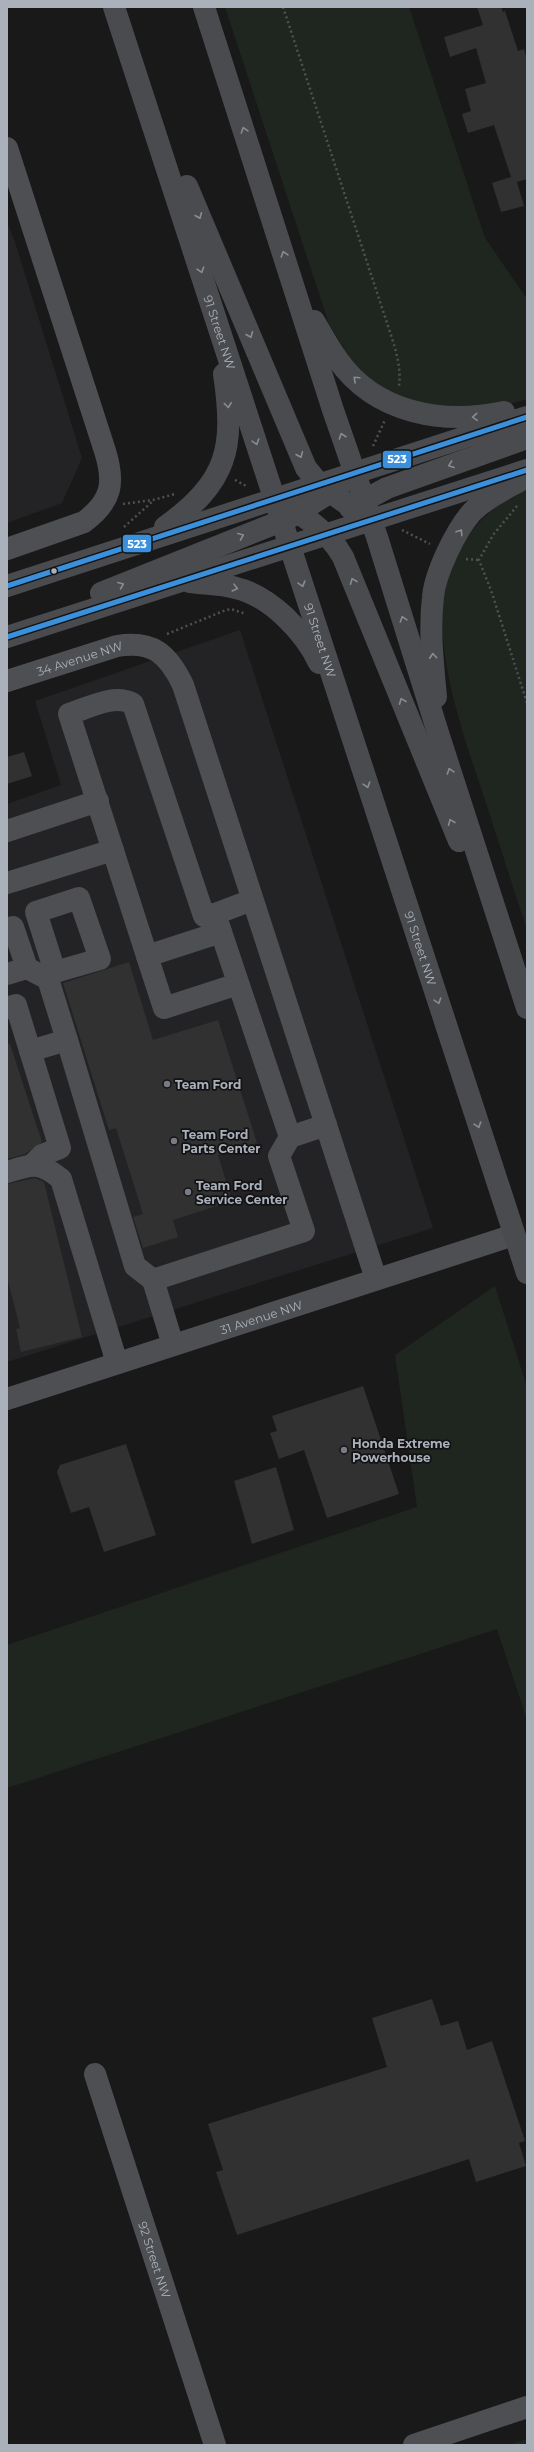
<svg xmlns="http://www.w3.org/2000/svg" width="534" height="2452" font-family="Montserrat,sans-serif">
<style>
.built{fill:#232325}
.green{fill:#1f261f}
.building{fill:#313131}
.lines{fill:none;stroke-linecap:round;stroke-linejoin:round}
.path{stroke:#4f5054;stroke-width:2.5;stroke-dasharray:2 3;stroke-linecap:butt}
.minor{stroke:#4d4f52;stroke-width:22}
.major{stroke:#4a4b4e;stroke-width:22}
.bus-1-casing{stroke:#131315;stroke-width:8}
.bus-1{stroke:#3a90db;stroke-width:5}
.oneway{stroke:#888d94}
.bus-dot{fill:#aab1ba;stroke:#131315;stroke-width:1.5}
.poi-dot{fill:#777c82;stroke:#131315;stroke-width:1.5}
.labels{text-anchor:middle;dominant-baseline:central;stroke-width:3.5;stroke-linejoin:round;paint-order:stroke}
.street-label{font-size:12px;fill:#aab1ba;stroke:#131315}
.poi-label{font-size:12px;font-weight:bold;fill:#aab1ba;stroke:#131315;text-anchor:start}
.line-badge{stroke:#131315;stroke-width:1.5}
.badge-label{font-size:11px;text-anchor:middle;font-weight:bold;fill:#fff}
</style>
<rect width="100%" height="100%" fill="#191919"/>
<!-- built -->
<path class="built" d="M7,222L15,242L82,458L62,503L7,523Z
M240,630L433,1228L7,1362V804L61,785L35,701Z"/>
<!-- green -->
<path class="green" d="M225,7H409L485,238L527,299V399L497,408L472,411L398,401L356,369L329,324Z
M527,484V930C513,888 500,845 486,803C465,739 422,626 453,562C472,522 492,509 527,484Z
M495,1286L527,1387V1720L497,1629L7,1788V1645L417,1507L395,1355Z
M527,2439V2445H508Z"/>
<!-- building -->
<path class="building" d="M477,7H501L503,12L505,11L518,51L524,49L527,59V179L517,182L524,206L501,212L492,183L511,177L494,125L468,133L462,114L471,111L465,89L486,83L476,48L450,57L444,37L483,25Z
M24,752L32,776L7,784V757Z
M129,962L153,1040L218,1020L257,1143L218,1155L232,1201L173,1220L178,1237L143,1248L133,1217L143,1214L116,1128L109,1130L63,983Z
M7,1044H10L42,1142L25,1154L7,1159Z
M35,1178L44,1182L82,1337L21,1352L16,1329L20,1328L7,1277V1184Z
M363,1386L399,1494L327,1518L304,1450L279,1459L270,1433L277,1431L272,1416Z
M126,1444L156,1535L104,1552L89,1507L71,1513L57,1472L60,1465Z
M276,1467L294,1530L252,1544L234,1481Z
M432,1999L441,2026L458,2021L467,2050L492,2041L525,2141L519,2143L526,2166L476,2182L469,2159L237,2235L216,2172L223,2170L208,2124L387,2067L372,2018Z"/>
<g class="lines">
<!-- path -->
<path class="path" d="M283,7L386,320C393,342 402,364 399,386
M373,446L385,420
M235,480L248,487
M123,504L153,500L175,494
M517,506L493,535L479,560L492,593L527,703
M124,527L153,501
M402,530L430,544
M466,559L479,560
M167,634L226,610L231,609L246,614"/>
<!-- minor -->
<g class="minor">
<path d="M7,148L105,451C115,483 112,501 84,522L7,549"/>
<path id="s1" d="M7,681L117,646C153,640 168,654 183,685L376,1279"/>
<path d="M7,831L98,801"/>
<path d="M7,883L113,850"/>
<path d="M252,900L215,914L290,1137"/>
<path d="M7,929L13,927L27,968"/>
<path d="M221,932L147,956L164,1008L238,984"/>
<path d="M147,956L69,714C88,708 115,693 133,704L204,916L215,914"/>
<path d="M7,974L27,968L48,979L67,1040"/>
<path d="M48,979L55,972L100,959L79,898L36,912L55,972"/>
<path d="M7,1008L16,1005L60,1148L42,1155L33,1164"/>
<path d="M30,1051L67,1040L135,1266L153,1280"/>
<path d="M7,1172C33,1164 39,1161 61,1179L117,1363"/>
<path d="M173,1345L153,1280L304,1231L279,1156L290,1137L326,1125"/>
<path id="s2" d="M7,1399L514,1235"/>
<path id="s3" d="M95,2074L215,2445"/>
<path d="M414,2445L527,2407"/>
</g>
<!-- major -->
<g class="major">
<path id="s4" d="M114,7L527,1273"/>
<path d="M204,7L333,410L377,537L439,736L527,1008"/>
<path d="M187,186L306,468L320,485L370,520"/>
<path d="M314,321C322,334 329,348 338,360C376,414 444,425 504,412"/>
<path d="M274,498C301,514 328,530 343,557L459,841"/>
<path d="M350,508L387,488L527,438"/>
<path d="M165,527C228,481 235,449 224,374"/>
<path d="M190,582C205,584 221,584 236,588C270,596 305,632 319,663"/>
<path d="M7,586L527,417"/>
<path d="M101,593L289,518L339,487"/>
<path d="M7,637L527,470"/>
<path d="M436,697C433,664 429,630 433,597C435,573 456,530 472,512C484,500 502,490 518,482"/>
</g>
<!-- bus-1 casing -->
<g class="bus-1-casing">
<path id="bus-1" d="M7,586L527,417
M7,637L527,470"/>
</g>
<!-- bus-1 -->
<use href="#bus-1" class="bus-1"/>
</g>
<!-- one-way arrows -->
<defs><path id="oneway-chevron" d="M-2-3.5L2.5 0L-2 3.5" fill="none" stroke-width="1.6" stroke-linecap="round" stroke-linejoin="round"/></defs>
<g class="oneway">
<use href="#oneway-chevron" transform="translate(244 130) rotate(-108)"/>
<use href="#oneway-chevron" transform="translate(199 216) rotate(67)"/>
<use href="#oneway-chevron" transform="translate(284 254) rotate(-108)"/>
<use href="#oneway-chevron" transform="translate(201 270) rotate(72)"/>
<use href="#oneway-chevron" transform="translate(250 335) rotate(67)"/>
<use href="#oneway-chevron" transform="translate(356 379) rotate(-137)"/>
<use href="#oneway-chevron" transform="translate(228 405) rotate(83)"/>
<use href="#oneway-chevron" transform="translate(475 417) rotate(176)"/>
<use href="#oneway-chevron" transform="translate(342 436) rotate(-109)"/>
<use href="#oneway-chevron" transform="translate(256 442) rotate(72)"/>
<use href="#oneway-chevron" transform="translate(300 455) rotate(67)"/>
<use href="#oneway-chevron" transform="translate(451 465) rotate(160)"/>
<use href="#oneway-chevron" transform="translate(460 532) rotate(-57)"/>
<use href="#oneway-chevron" transform="translate(241 536) rotate(-22)"/>
<use href="#oneway-chevron" transform="translate(353 581) rotate(-112)"/>
<use href="#oneway-chevron" transform="translate(302 584) rotate(74)"/>
<use href="#oneway-chevron" transform="translate(121 585) rotate(-22)"/>
<use href="#oneway-chevron" transform="translate(235 588) rotate(14)"/>
<use href="#oneway-chevron" transform="translate(403 619) rotate(-107)"/>
<use href="#oneway-chevron" transform="translate(433 656) rotate(-94)"/>
<use href="#oneway-chevron" transform="translate(402 701) rotate(-112)"/>
<use href="#oneway-chevron" transform="translate(450 771) rotate(-108)"/>
<use href="#oneway-chevron" transform="translate(367 785) rotate(72)"/>
<use href="#oneway-chevron" transform="translate(451 822) rotate(-112)"/>
<use href="#oneway-chevron" transform="translate(438 1001) rotate(72)"/>
<use href="#oneway-chevron" transform="translate(478 1125) rotate(72)"/>
</g>
<!-- markers -->
<circle class="bus-dot" cx="54" cy="571" r="3.5"/>
<g class="poi-dot">
<circle cx="167" cy="1084" r="4"/>
<circle cx="174" cy="1141" r="4"/>
<circle cx="188" cy="1192" r="4"/>
<circle cx="344" cy="1450" r="4"/>
</g>
<g class="labels">
<!-- street labels -->
<g class="street-label">
<text stroke="none"><textPath href="#s4" startOffset="342">91 Street NW</textPath></text>
<text stroke="none"><textPath href="#s4" startOffset="666">91 Street NW</textPath></text>
<text stroke="none"><textPath href="#s1" startOffset="76">34 Avenue NW</textPath></text>
<text stroke="none"><textPath href="#s4" startOffset="990">91 Street NW</textPath></text>
<text stroke="none"><textPath href="#s2" startOffset="267">31 Avenue NW</textPath></text>
<text stroke="none"><textPath href="#s3" startOffset="195">92 Street NW</textPath></text>
</g>
<!-- poi labels -->
<g class="poi-label">
<text x="175" y="1084">Team Ford</text>
<text x="182" y="1134">Team Ford<tspan x="182" dy="14">Parts Center</tspan></text>
<text x="196" y="1185">Team Ford<tspan x="196" dy="14">Service Center</tspan></text>
<text x="352" y="1443">Honda Extreme<tspan x="352" dy="14">Powerhouse</tspan></text>
</g>
</g>
<g class="line-badge">
<rect x="382" y="450" width="30" height="19" rx="4" fill="#3a90db"/>
<rect x="122" y="534" width="30" height="19" rx="4" fill="#3a90db"/>
</g>
<g class="badge-label">
<text x="397" y="463">523</text>
<text x="137" y="548">523</text>
</g>
<!-- border -->
<rect width="534" height="2452" fill="none" stroke="#aab1ba" stroke-width="16"/>
</svg>
